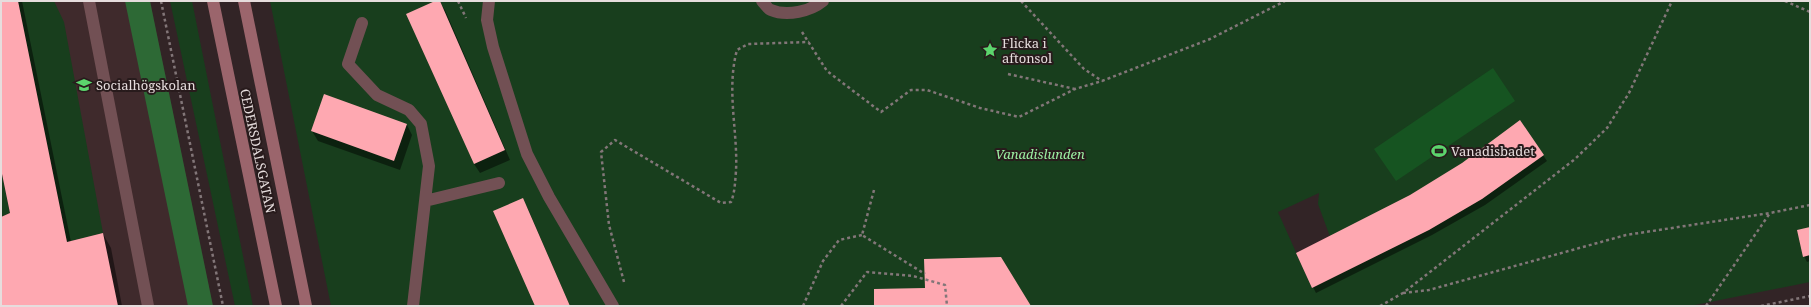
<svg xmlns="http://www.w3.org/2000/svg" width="1811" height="307" font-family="'Noto Serif',serif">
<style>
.built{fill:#3f2a2c}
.green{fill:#183e1d;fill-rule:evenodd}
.forest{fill:#2d6935}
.water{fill:#165421}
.shadow{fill:#0007}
.building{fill:#fea8b1}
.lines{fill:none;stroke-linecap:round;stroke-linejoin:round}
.path{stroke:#827678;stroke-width:2.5;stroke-dasharray:3 3;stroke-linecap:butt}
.lane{stroke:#725054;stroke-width:12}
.secondary{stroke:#9b656c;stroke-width:12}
.labels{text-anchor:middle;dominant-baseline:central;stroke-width:4;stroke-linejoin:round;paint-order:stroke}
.poi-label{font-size:13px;fill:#e6dddd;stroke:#281b1c;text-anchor:start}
.street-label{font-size:13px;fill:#e6dddd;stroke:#281b1c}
.park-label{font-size:13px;font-style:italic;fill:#9befa2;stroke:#281b1c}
</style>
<rect width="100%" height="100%" fill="#322426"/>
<!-- built -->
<path class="built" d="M1,1H150L213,306H1V217L10,213L1,169Z"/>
<!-- green -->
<path class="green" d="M18,1H54L64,22L103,233L67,242Z
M170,1H192L253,306H235Z
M270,1H1810V282L1690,306H331ZM1319,193L1318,204L1343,272L1312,288L1278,212Z
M1,169L10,213L1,217Z"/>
<!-- forest -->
<path class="forest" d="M125,1H150L213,306H188Z"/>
<!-- water -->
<path class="water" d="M1493,68L1515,101L1396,181L1374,149Z"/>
<!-- shadow -->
<path class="shadow" d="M1,1H22L71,242L103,234L111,248L122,306H1V218L11,213L1,164Z
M437,1H439L445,10L510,160L480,173L474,164Z
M1520,121L1547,161L1485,205L1432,235L1316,293L1313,287L1410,196L1462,164Z
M407,125L412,135L400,170L318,141L312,131Z
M522,199L528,209L570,306H536Z
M1810,228V261L1807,262L1804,256Z"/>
<!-- building -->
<path class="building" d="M1,1H18L67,242L103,233L118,306H1V217L10,213L1,169Z
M435,1H440L505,150L474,164L406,14Z
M324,94L407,124L394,161L311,131Z
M1520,120L1544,155L1482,199L1429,230L1312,288L1296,253L1410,195L1462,163Z
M523,198L570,306H535L493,211Z
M1810,227V255L1803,257L1797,230Z
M1001,257L1031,306H874V289L925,288L924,259Z"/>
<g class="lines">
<!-- path -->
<path class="path" d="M161,1L223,306
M458,1L466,18
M1021,1L1084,69L1102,81
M1785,1L1810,12
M802,32L827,71L881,112L911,90H927L980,108L1019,117L1075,89L1102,81L1210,39L1285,1
M1008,74L1075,89
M874,190L862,235L925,274
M624,282L609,225L601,152L615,140L721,203L731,202C735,192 735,182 736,171C738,131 726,90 737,50L748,44L809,42
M1403,293L1429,290L1626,235L1770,213L1810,205
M803,306L823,261L839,240L862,235
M841,306L867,272L913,276L945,285L947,306
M1380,306L1403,293L1575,159L1607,128L1629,93L1672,1
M1706,306L1770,213
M1761,306L1810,296"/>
<!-- lane -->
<path class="lane" d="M89,1L148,306
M489,1L487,20L493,47L527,154L549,197L613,306
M762,1C765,4 768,9 771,10C787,17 811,11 823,1
M362,23L348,64L377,95L409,110L421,124L429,166L413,306
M425,201L499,183"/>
<!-- secondary -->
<path class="secondary" d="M213,1L276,306
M244,1L306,306"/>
</g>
<!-- icons -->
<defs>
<g id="sight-bare" transform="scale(1.2)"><path d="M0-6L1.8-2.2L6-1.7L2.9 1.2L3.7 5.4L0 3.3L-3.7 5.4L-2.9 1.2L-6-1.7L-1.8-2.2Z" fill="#5cd56d" stroke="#281b1c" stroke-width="2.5" paint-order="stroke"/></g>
<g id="university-bare" transform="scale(1.2)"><path d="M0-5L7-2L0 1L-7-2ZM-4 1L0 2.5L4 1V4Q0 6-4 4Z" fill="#5cd56d" stroke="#281b1c" stroke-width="2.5" paint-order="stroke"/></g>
<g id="stadium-bare" transform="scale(1.2)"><path d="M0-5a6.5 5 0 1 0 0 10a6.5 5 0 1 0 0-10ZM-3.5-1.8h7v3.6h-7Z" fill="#5cd56d" stroke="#281b1c" stroke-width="2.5" paint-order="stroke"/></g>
</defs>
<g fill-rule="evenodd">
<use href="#sight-bare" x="990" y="50"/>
<use href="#university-bare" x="84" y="85"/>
<use href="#stadium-bare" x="1439" y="151"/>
</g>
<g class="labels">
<!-- poi labels -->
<g class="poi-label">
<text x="1002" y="43">Flicka i<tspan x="1002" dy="15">aftonsol</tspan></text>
<text x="96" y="85">Socialhögskolan</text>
<text x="1451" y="151">Vanadisbadet</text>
</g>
<!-- street labels -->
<g class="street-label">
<text transform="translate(258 151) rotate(78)">CEDERSDALSGATAN</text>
</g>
<!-- park labels -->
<g class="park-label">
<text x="1040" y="154">Vanadislunden</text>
</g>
</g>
<!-- border -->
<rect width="1811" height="307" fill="none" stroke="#e6dddd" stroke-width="4"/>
</svg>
